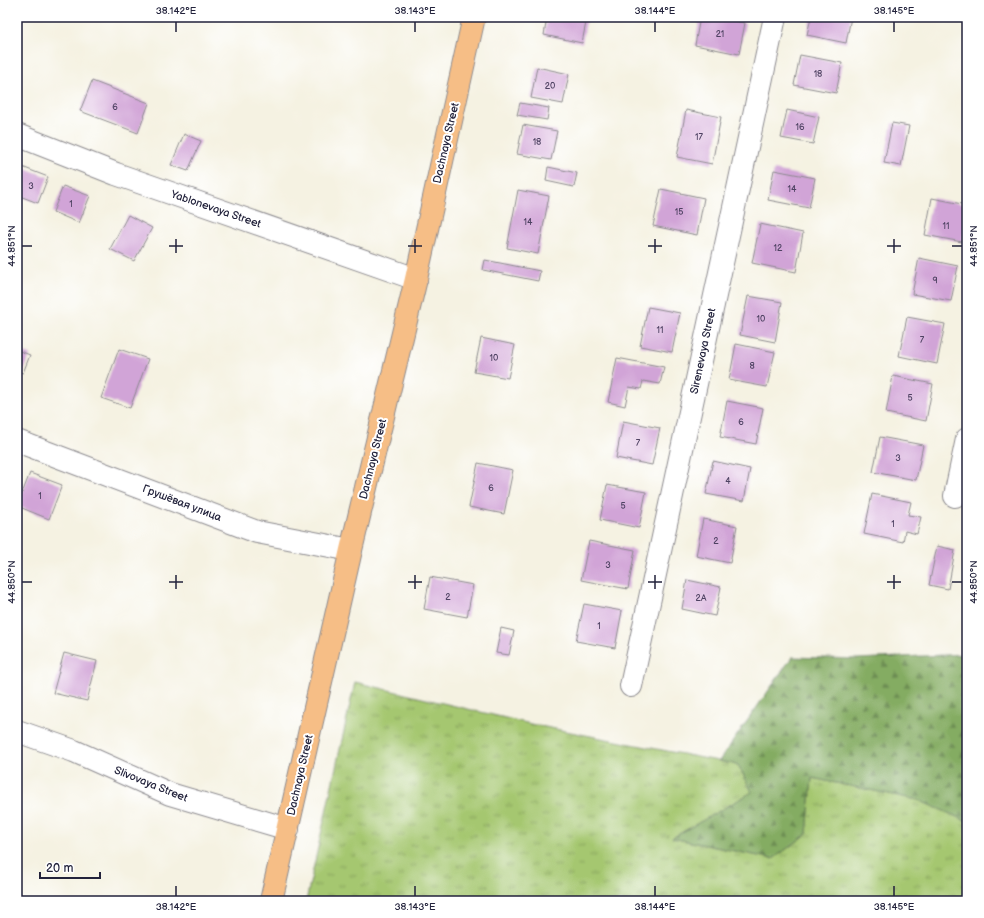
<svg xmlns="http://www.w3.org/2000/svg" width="984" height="918" font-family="'Balsamiq Sans',sans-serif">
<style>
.grass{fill:url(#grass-tufts);stroke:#647456}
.forest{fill:url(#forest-firs);stroke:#53674e}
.building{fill:#d1a4d7}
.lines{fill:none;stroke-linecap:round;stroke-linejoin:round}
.minor-casing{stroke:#8c8a8e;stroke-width:24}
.major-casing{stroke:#8c8a8e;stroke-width:24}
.minor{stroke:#fff;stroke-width:22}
.major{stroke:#f6be86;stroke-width:22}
.ticks{fill:none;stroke:#22223b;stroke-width:1.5}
.labels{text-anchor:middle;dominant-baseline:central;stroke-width:4;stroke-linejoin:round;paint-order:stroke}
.number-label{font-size:9px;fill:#4e4262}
.street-label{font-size:11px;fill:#22223b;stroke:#fff}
.neatline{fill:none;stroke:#22223b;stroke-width:1.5}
.ticks-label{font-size:10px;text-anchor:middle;fill:#22223b}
</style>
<defs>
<pattern id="grass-tufts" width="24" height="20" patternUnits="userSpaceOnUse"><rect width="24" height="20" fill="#a5c770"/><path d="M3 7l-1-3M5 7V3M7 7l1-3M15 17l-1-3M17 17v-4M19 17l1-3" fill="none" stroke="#86a15d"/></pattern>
<pattern id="forest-firs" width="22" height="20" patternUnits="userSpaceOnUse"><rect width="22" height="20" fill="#84ac62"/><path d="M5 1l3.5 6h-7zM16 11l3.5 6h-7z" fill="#6c8c52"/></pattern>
</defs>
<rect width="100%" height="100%" fill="#fff"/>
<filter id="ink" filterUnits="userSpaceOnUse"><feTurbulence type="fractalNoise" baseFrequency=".025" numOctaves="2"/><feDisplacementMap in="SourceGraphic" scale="8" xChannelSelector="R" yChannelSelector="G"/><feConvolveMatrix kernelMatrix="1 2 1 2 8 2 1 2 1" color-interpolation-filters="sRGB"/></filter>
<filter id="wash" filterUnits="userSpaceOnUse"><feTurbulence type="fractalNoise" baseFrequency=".012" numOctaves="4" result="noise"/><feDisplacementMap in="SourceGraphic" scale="16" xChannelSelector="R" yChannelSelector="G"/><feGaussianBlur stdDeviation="0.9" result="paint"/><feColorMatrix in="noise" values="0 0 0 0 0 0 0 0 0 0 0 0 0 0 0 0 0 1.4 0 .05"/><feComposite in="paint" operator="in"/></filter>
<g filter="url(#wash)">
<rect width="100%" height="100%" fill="#f5f2e2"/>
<!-- grass -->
<path class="grass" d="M355,682L535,725L738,765L753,792L672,838L773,859L807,834L812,778L918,800L967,821V901H306Z"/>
<!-- forest -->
<path class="forest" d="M967,654V821L918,800L812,778L807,834L773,859L672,838L752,792L738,765L719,761L792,657L856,659Z"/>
<g id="blocks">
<!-- building -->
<path class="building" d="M547,17H587L582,43L544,35Z
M700,17H712L745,23L739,54L695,45Z
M811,17H851L846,43L807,35Z
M800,55L842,63L836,93L794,85Z
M537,67L569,74L563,104L531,98Z
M92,81L149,103L138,133L80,111Z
M520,103L549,108L547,120L517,115Z
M686,110L721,117L712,164L677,157Z
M787,110L819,117L813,144L781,138Z
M892,123L909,126L901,166L884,163Z
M523,125L557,131L551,160L517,154Z
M184,134L201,141L188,171L171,165Z
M17,165L48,177L38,203L17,195Z
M548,167L577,173L574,187L546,181Z
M774,170L815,178L809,208L768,200Z
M63,186L90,196L79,223L53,212Z
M661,189L704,198L697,235L653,226Z
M518,190L549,196L538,254L507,248Z
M932,198L967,205V217L962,242L925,235Z
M128,215L152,228L134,261L110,249Z
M760,224L803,233L796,272L752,263Z
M919,258L958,266L951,301L912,294Z
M485,260L540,271L538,281L483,270Z
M748,296L782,302L775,342L740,335Z
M648,307L680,313L672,352L640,346Z
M907,317L945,324L937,364L899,356Z
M481,338L515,345L508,378L474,372Z
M736,344L775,352L767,387L729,380Z
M119,349L148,359L130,408L101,398Z
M17,350L30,355L23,373L17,371Z
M617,358L664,367L660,384L643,381L641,389L629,387L625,406L608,402Z
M893,376L933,384L926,421L886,413Z
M727,401L763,408L756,444L720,437Z
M623,421L660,428L652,465L616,458Z
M880,437L923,445L916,480L873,472Z
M713,461L750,469L744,501L706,494Z
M478,463L513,470L504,514L469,507Z
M30,473L62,485L49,519L17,506Z
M607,485L646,492L639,528L600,520Z
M872,494L911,502L908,515L921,517L917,534L905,531L903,542L864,534Z
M703,519L737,526L730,563L696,556Z
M589,541L635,550L628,589L581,580Z
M937,546L955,550L948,589L929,585Z
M430,577L473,585L467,617L424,609Z
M687,580L721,587L715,616L682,609Z
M584,604L622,611L615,648L576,641Z
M501,628L514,631L509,655L496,653Z
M64,653L97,661L87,701L53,693Z"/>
</g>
</g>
<g filter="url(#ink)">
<use href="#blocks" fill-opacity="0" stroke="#8c8a8e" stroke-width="1"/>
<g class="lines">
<!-- minor casing -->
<g class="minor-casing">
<path id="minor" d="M17,135L116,174L416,279
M17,441L257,532L351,550
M955,496L967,439
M631,686L775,17
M17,731L74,751L170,794L288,829"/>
</g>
<!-- major casing -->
<g class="major-casing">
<path id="major" d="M271,901L351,550L416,279L474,17"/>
</g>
<!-- minor -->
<use href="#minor" class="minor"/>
<!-- major -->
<use href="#major" class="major"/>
</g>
</g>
<!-- ticks -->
<path class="ticks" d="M176,22V32M415,22V32M655,22V32M894,22V32M176,239V253M415,239V253M655,239V253M894,239V253M22,246H32M169,246H183M408,246H422M648,246H662M887,246H901M952,246H962M176,575V589M415,575V589M655,575V589M894,575V589M22,582H32M169,582H183M408,582H422M648,582H662M887,582H901M952,582H962M176,886V896M415,886V896M655,886V896M894,886V896"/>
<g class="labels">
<!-- number labels -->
<g class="number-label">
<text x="720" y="34">21</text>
<text x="818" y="74">18</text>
<text x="550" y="86">20</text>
<text x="115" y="107">6</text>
<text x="800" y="127">16</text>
<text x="699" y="137">17</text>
<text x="537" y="142">18</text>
<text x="31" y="186">3</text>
<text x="792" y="189">14</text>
<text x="71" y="204">1</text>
<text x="679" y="212">15</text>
<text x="528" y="222">14</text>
<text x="946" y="226">11</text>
<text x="778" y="248">12</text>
<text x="935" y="280">9</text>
<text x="761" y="319">10</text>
<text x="660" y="330">11</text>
<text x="922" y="340">7</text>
<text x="494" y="358">10</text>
<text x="752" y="366">8</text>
<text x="910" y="398">5</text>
<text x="741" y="422">6</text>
<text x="638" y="443">7</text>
<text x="898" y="458">3</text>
<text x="728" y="481">4</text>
<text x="491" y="488">6</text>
<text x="40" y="496">1</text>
<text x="623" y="506">5</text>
<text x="893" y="524">1</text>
<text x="716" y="541">2</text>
<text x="608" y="565">3</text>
<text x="448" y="597">2</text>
<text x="701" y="598">2А</text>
<text x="599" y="626">1</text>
</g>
<!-- street labels -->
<g class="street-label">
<text transform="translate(446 143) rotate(-77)">Dachnaya Street</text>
<text transform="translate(216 209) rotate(19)">Yablonevaya Street</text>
<text transform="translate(703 351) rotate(-78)">Sirenevaya Street</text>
<text transform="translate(373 459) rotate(-76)">Dachnaya Street</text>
<text transform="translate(182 503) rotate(21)">Грушёвая улица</text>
<text transform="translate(300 775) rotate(-77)">Dachnaya Street</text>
<text transform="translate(151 784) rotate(22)">Slivovaya Street</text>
</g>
</g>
<!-- margin -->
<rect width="984" height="918" fill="none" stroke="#fff" stroke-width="44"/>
<!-- scale -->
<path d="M40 872v6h60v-6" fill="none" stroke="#22223b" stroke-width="2"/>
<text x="46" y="872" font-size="12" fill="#22223b" stroke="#ffffff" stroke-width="3" paint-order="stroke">20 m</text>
<rect x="22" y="22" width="940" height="874" class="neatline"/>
<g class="ticks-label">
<text x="176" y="14">38.142°E</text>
<text x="415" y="14">38.143°E</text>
<text x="655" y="14">38.144°E</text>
<text x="894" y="14">38.145°E</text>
<text transform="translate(11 246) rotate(-90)" y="4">44.851°N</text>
<text transform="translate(973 246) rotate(-90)" y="4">44.851°N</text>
<text transform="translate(11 582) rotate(-90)" y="4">44.850°N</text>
<text transform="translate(973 582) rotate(-90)" y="4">44.850°N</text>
<text x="176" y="910">38.142°E</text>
<text x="415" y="910">38.143°E</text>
<text x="655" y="910">38.144°E</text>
<text x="894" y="910">38.145°E</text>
</g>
</svg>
